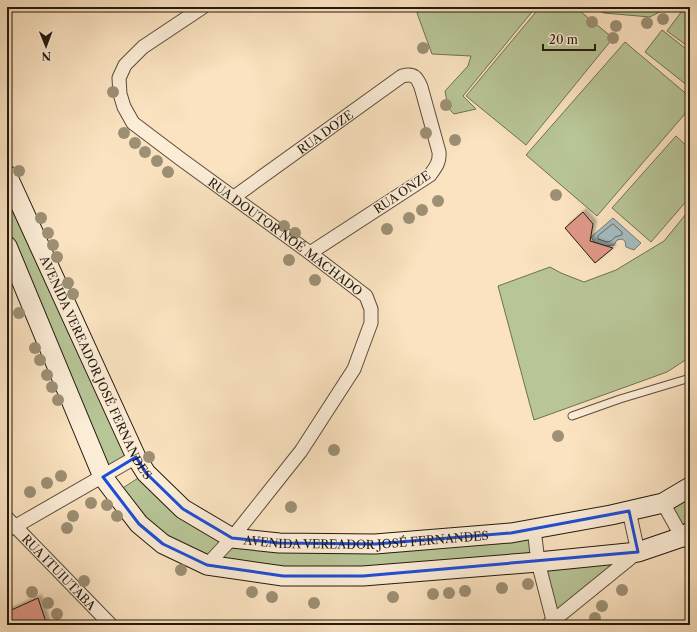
<svg xmlns="http://www.w3.org/2000/svg" width="697" height="632" font-family="'Libre Caslon Text',serif">
<style>
.green{fill:#b8c597;stroke:#6e7052}
.water{fill:#a5bbbe;stroke:#717b77}
.lines{fill:none;stroke-linecap:round;stroke-linejoin:round}
.shore{stroke:#646a66;stroke-width:1}
.building{fill:#df9787;stroke:#241a0d;filter:url(#shadow)}
.lane-casing{stroke:#5a4c3a;stroke-width:9}
.street-casing{stroke:#5a4c3a;stroke-width:15}
.secondary-casing{stroke:#241a0d;stroke-width:21}
.lane{stroke:#fcedd7;stroke-width:7}
.street{stroke:#fcedd7;stroke-width:13}
.secondary{stroke:#fcedd7;stroke-width:19}
.tree{fill:#9d9075}
.marked{fill:none;stroke:#1d4ed8;stroke-width:3;stroke-linejoin:round}
.labels{text-anchor:middle;dominant-baseline:central;stroke-width:3;stroke-linejoin:round;paint-order:stroke}
.street-label{font-size:12px;fill:#241a0d;stroke:#fcedd7}
</style>
<defs>
<filter id="shadow"><feDropShadow dx="3.5" dy="-3.5" stdDeviation="1" flood-color="#0004"/></filter>
</defs>
<rect width="100%" height="100%" fill="#fbe3c1"/>
<filter id="stains"><feTurbulence type="fractalNoise" baseFrequency=".005" numOctaves="4"/><feColorMatrix values="0 0 0 0 .2 0 0 0 0 .09 0 0 0 0 .02 0 0 0 .5 -.17"/></filter>
<radialGradient id="worn" r=".72"><stop offset=".6" stop-color="#630" stop-opacity="0"/><stop offset="1" stop-color="#630" stop-opacity=".3"/></radialGradient>
<!-- green -->
<path class="green" d="M426,7H536L463,96L476,109L454,114L448,108L445,91L468,66L471,56L432,54L417,13Z
M540,7H575L613,38L526,145L466,96Z
M592,7H669L650,17L604,13Z
M685,7L690,10V48L667,31Z
M662,30L690,52V83L688,86L645,52Z
M625,42L690,97V108L597,216L526,155Z
M676,136L690,149V197L651,242L612,208Z
M7,174L136,457L103,477L7,246Z
M690,209V357L667,372L534,420L498,286L550,267L561,273L584,282L616,270L664,241Z
M146,473L232,538L279,543L534,529L538,562L638,552L553,620L538,562L363,576L191,558L115,493Z
M690,487V532L682,537L663,503Z"/>
<!-- water -->
<path class="water" d="M613,218L641,243L634,250L626,247L625,241L622,239L617,240L614,245L606,246L594,242L591,237Z"/>
<g class="lines">
<!-- shore -->
<path class="shore" d="M613,224L622,232V235L615,237L611,241L607,242L598,239V236Z"/>
</g>
<!-- building -->
<path class="building" d="M583,212L593,224L590,241L613,248L595,263L565,228Z
M38,598L47,625H7V612Z"/>
<g class="lines">
<!-- lane casing -->
<g class="lane-casing">
<path id="lane" d="M572,416L620,399L690,378"/>
</g>
<!-- street casing -->
<g class="street-casing">
<g id="street">
<path id="s1" d="M203,7L143,47L125,65L119,78L120,94L124,107L133,123L182,160L310,253L366,296L371,309V323L354,369L301,451L232,538L207,565"/>
<path id="s2" d="M234,197L402,76C414,73 417,77 421,87L439,152C440,162 436,167 430,175L310,253"/>
<path d="M663,503L682,537L689,542"/>
<path id="s3" d="M7,518L111,625"/>
<path d="M9,529L16,526L136,457"/>
<path d="M534,529L538,562L553,620"/>
<path d="M548,625L638,552L629,511"/>
</g>
</g>
<!-- secondary casing -->
<g class="secondary-casing">
<g id="secondary">
<path id="s4" d="M7,175L136,457L146,473L183,509L232,538L279,543L375,544L511,533L611,515L663,503L690,487"/>
<path d="M7,246L103,477L115,493L139,524L163,544L207,565L283,576H363L538,562L638,552L682,537L690,532"/>
</g>
</g>
<!-- lane -->
<use href="#lane" class="lane"/>
<!-- street -->
<use href="#street" class="street"/>
<!-- secondary -->
<use href="#secondary" class="secondary"/>
</g>
<!-- trees -->
<g class="tree">
<circle cx="663" cy="19" r="6"/>
<circle cx="592" cy="22" r="6"/>
<circle cx="647" cy="23" r="6"/>
<circle cx="616" cy="26" r="6"/>
<circle cx="613" cy="38" r="6"/>
<circle cx="423" cy="48" r="6"/>
<circle cx="113" cy="92" r="6"/>
<circle cx="446" cy="105" r="6"/>
<circle cx="124" cy="133" r="6"/>
<circle cx="426" cy="133" r="6"/>
<circle cx="455" cy="140" r="6"/>
<circle cx="135" cy="143" r="6"/>
<circle cx="145" cy="152" r="6"/>
<circle cx="157" cy="161" r="6"/>
<circle cx="19" cy="171" r="6"/>
<circle cx="168" cy="172" r="6"/>
<circle cx="556" cy="195" r="6"/>
<circle cx="438" cy="201" r="6"/>
<circle cx="422" cy="210" r="6"/>
<circle cx="41" cy="218" r="6"/>
<circle cx="409" cy="218" r="6"/>
<circle cx="284" cy="226" r="6"/>
<circle cx="387" cy="229" r="6"/>
<circle cx="48" cy="233" r="6"/>
<circle cx="295" cy="233" r="6"/>
<circle cx="53" cy="245" r="6"/>
<circle cx="57" cy="257" r="6"/>
<circle cx="289" cy="260" r="6"/>
<circle cx="315" cy="280" r="6"/>
<circle cx="68" cy="283" r="6"/>
<circle cx="73" cy="294" r="6"/>
<circle cx="19" cy="313" r="6"/>
<circle cx="35" cy="348" r="6"/>
<circle cx="40" cy="360" r="6"/>
<circle cx="47" cy="375" r="6"/>
<circle cx="52" cy="387" r="6"/>
<circle cx="58" cy="400" r="6"/>
<circle cx="558" cy="436" r="6"/>
<circle cx="334" cy="450" r="6"/>
<circle cx="149" cy="457" r="6"/>
<circle cx="61" cy="476" r="6"/>
<circle cx="47" cy="483" r="6"/>
<circle cx="30" cy="492" r="6"/>
<circle cx="91" cy="503" r="6"/>
<circle cx="107" cy="505" r="6"/>
<circle cx="291" cy="507" r="6"/>
<circle cx="73" cy="516" r="6"/>
<circle cx="117" cy="516" r="6"/>
<circle cx="67" cy="528" r="6"/>
<circle cx="181" cy="570" r="6"/>
<circle cx="84" cy="581" r="6"/>
<circle cx="528" cy="584" r="6"/>
<circle cx="502" cy="588" r="6"/>
<circle cx="622" cy="590" r="6"/>
<circle cx="465" cy="591" r="6"/>
<circle cx="32" cy="592" r="6"/>
<circle cx="252" cy="592" r="6"/>
<circle cx="449" cy="593" r="6"/>
<circle cx="433" cy="594" r="6"/>
<circle cx="272" cy="597" r="6"/>
<circle cx="393" cy="597" r="6"/>
<circle cx="48" cy="603" r="6"/>
<circle cx="314" cy="603" r="6"/>
<circle cx="602" cy="606" r="6"/>
<circle cx="57" cy="614" r="6"/>
<circle cx="595" cy="618" r="6"/>
</g>
<!-- marked area -->
<path class="marked" d="M136,457L146,473L183,509L232,538L279,543L375,544L511,533L629,511L638,552L363,576H283L207,565L163,544L139,524L103,477Z"/>
<g class="labels">
<!-- street labels -->
<g class="street-label">
<text stroke="none"><textPath href="#s2" startOffset="112">RUA DOZE</textPath></text>
<text transform="translate(402 192) rotate(-34)">RUA ONZE</text>
<text stroke="none"><textPath href="#s1" startOffset="350">RUA DOUTOR NOÉ MACHADO</textPath></text>
<text stroke="none"><textPath href="#s4" startOffset="212">AVENIDA VEREADOR JOSÉ FERNANDES</textPath></text>
<text stroke="none"><textPath href="#s4" startOffset="572">AVENIDA VEREADOR JOSÉ FERNANDES</textPath></text>
<text stroke="none"><textPath href="#s3" startOffset="75">RUA ITUIUTABA</textPath></text>
</g>
</g>
<!-- margin -->
<rect width="697" height="632" fill="none" stroke="#fbe3c1" stroke-width="24"/>
<rect x="8" y="8" width="681" height="616" fill="none" stroke="#241a0d" stroke-width="2"/>
<rect x="12" y="12" width="673" height="608" fill="none" stroke="#241a0d"/>
<!-- north arrow -->
<g transform="translate(46 46) rotate(179)" stroke="#fcedd7" stroke-width="3" paint-order="stroke">
<path d="M0-3L7 15L0 10L-7 15Z" fill="#241a0d"/>
<text y="-6" font-size="11" font-weight="bold" text-anchor="middle" fill="#241a0d">N</text>
</g>
<!-- scale -->
<path d="M543 44v6h52v-6" fill="none" stroke="#241a0d" stroke-width="2"/>
<text x="549" y="44" font-size="12" fill="#241a0d" stroke="#fcedd7" stroke-width="3" paint-order="stroke">20 m</text>
<rect width="100%" height="100%" filter="url(#stains)"/>
<rect width="100%" height="100%" fill="url(#worn)"/>
</svg>
